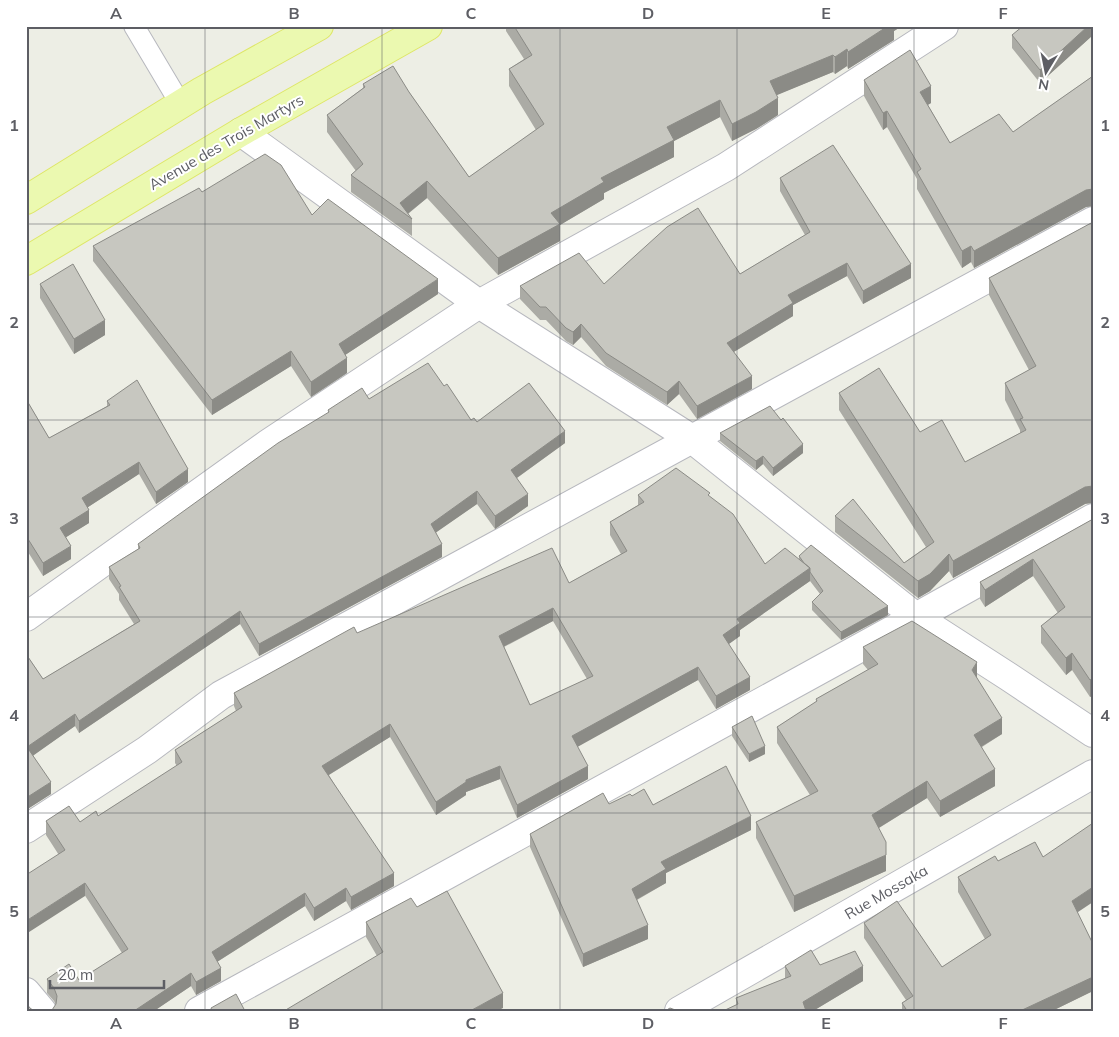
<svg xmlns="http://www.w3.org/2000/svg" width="1119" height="1037" font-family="Mulish,sans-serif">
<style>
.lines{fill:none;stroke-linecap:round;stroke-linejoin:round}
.lane-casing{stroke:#b7b8be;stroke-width:22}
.street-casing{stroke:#b7b8be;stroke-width:30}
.primary-casing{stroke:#dee666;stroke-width:30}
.lane{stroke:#fff;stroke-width:20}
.street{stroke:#fff;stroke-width:28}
.primary{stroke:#ebf9b0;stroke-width:28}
.wall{fill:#ababa5;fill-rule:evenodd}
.shaded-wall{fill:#8b8b86}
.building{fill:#c7c7c0;stroke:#8b8b86;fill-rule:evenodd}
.grid{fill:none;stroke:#5d5e64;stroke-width:1;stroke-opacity:0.55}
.labels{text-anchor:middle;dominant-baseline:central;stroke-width:4;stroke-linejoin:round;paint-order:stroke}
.street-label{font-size:15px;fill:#5d5e64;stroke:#fff}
.neatline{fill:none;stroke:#5d5e64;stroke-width:2}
.grid-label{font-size:16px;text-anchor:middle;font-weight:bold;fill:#5d5e64}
</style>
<rect width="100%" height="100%" fill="#edeee5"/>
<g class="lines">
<!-- lane casing -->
<g class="lane-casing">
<path id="lane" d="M134,26L181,105"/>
</g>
<!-- street casing -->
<g class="street-casing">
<path id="street" d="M241,132L479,304L692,439L916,617L1009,677L1093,733
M26,617L269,443L479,304L726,167L944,26
M26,829L147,750L221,695L1093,221
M26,992L42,1011
M199,1011L916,617L1093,518
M679,1011L1093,774"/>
</g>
<!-- primary casing -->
<g class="primary-casing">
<path id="primary" d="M26,200L202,91L319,26
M26,261L241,132L428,26"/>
</g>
<!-- lane -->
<use href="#lane" class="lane"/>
<!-- street -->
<use href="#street" class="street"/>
<!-- primary -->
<use href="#primary" class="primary"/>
</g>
<!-- wall -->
<path class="wall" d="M506,26H902L894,31V40L848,69L847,66L835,74L833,72L776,95L778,115L756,129L732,141L720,117L674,141V157L604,193V199L560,225V241L498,275L427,198L408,214L412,219V236L351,192V175L356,171L327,132V115L363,88V84L409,92L469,177L536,130L509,86V69L524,59L506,31Z
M1093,26V35L1040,83L1012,48V35Z
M1093,76V206L1086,207L974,268L971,262L962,268L917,189V179L887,127L883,130L864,96V80L931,103L928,105L950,143L1013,132Z
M780,178L911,278L863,304L847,276L793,305V316L734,352L752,389L697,419L679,394L667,405L606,366L581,337L573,345L566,341L546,320H540L520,299V286L604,284L740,274L805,235L780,191Z
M202,192L312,215L438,294L345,355L347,373L311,397L291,366L212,415L93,261V246Z
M1093,222L1085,504L953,578L949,571L930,591L918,598L835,532V516L904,563L926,547L839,410V393L920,432L965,462L1020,433V430L1005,400V383L1029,370L989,295V278Z
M40,284L105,335L74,354L40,298Z
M444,386L471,420L565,443L517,478L528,506L495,529L477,504L436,532L442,557L259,656L240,624L79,733L75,726L33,755L51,794L26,810V654L43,679L134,624L119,600V594L109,579V567L138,549V544L328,413V410L369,399Z
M26,399L49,438L107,406V401L188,482L156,504L139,474L88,507L89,523L66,537L71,559L43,576L28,552Z
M720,433L803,453L773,476L763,464L756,470L720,441Z
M638,495L710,497L765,564L799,559V556L888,615L841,640L812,610V602L820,594L810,581L740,630V636L729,644L750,690L716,709L698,680L577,746L588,779L517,818L500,779L466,792V795L436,815L390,737L329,775L394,886L351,910L346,901L314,921L305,906L217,962L221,981L196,995L191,986L154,1011H50L52,1010L56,1005L54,1001L47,993V979L79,980L122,953L46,835V821L80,822L98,816L177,766L175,763V750L236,711L234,706V693L357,633L569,583L621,554L610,535V522L638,505ZM553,621L587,679L530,705L504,647Z
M1093,519V695L1090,697L1072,670L1066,675L1041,643V626L1058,613L1033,576L985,607L980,599V582Z
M863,647L977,678L1002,734L982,747L995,786L940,817L927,798L879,828L886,871L794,912L756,838V822L810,795L777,743V727L816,702V699L868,670L863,664Z
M732,727L765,754L749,762L732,736Z
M632,796L653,805L751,830L666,873V883L637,900L648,939L583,967L530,847V834Z
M1043,857L1077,912L1093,944V991L1052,1011H902V1003L906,1000L864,938V923L942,967L985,939L958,892V877L998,861Z
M417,907L503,1008L377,956L366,937V922Z
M820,965L863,981L813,1011H723L736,1005V998L785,979V966Z"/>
<!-- shaded-wall -->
<path class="shaded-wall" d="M888,26H902L894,31V40L848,69V52Z
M1088,26H1093V35L1040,83V70Z
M847,49V66L835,74V57Z
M833,55V72L770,98V81Z
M931,86V103L920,109V92Z
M778,98V115L756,129L732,141V124Z
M720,100V117L674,141V157L604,193V199L560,225V241L498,275V258L551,213L601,178L667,127Z
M887,111V127L883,130V113Z
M427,181V198L406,215L400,203Z
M1093,189V206L1086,207L974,268V251L1086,190Z
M971,246V262L962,268V251Z
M847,263V276L793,305V316L727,356V343L788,295Z
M911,264V278L863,304V291Z
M438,279V294L339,359V344Z
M105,320V335L74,354V339Z
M581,324V337L573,345V332Z
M291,351V366L212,415V400Z
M347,358V373L311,397V382Z
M752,376V389L697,419V406Z
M679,381V394L667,405V392Z
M565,431V443L511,482V470Z
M803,444V453L773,476V468Z
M763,456V464L756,470V461Z
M139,462V474L82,511V498Z
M188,469V482L156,504V492Z
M1093,486V503L1085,504L953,578V561L1085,487Z
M477,491V504L431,536V524Z
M528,494V506L495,529V516Z
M89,510V523L60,541V528Z
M28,539V552L26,553V540Z
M442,544V557L259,656V644Z
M71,546V559L43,576V563Z
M949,554V571L930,591L918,598V581Z
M1033,559V576L985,607V590Z
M810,568V581L740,630V636L723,648V635L737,619Z
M888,606V615L841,640V632Z
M553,608V621L499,649V636Z
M240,611V624L79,733V721Z
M1072,653V670L1066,675V658Z
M977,662V679L972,670Z
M698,667V680L572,750V736Z
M750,677V690L716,709V696Z
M1093,678V695L1090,697V680Z
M75,714V726L27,760V747Z
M1002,718V734L974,751V735Z
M390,724V737L322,779V766Z
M765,746V754L749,762V754Z
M500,766V779L466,792V795L436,815V802L466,780Z
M588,766V779L517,818V805Z
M995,769V786L940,817V801Z
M927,781V798L872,832V815Z
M51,782V794L26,810V798Z
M751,816V830L666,873V883L632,902V889L661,862Z
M886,855V871L794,912V896Z
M394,873V886L351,910V897Z
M85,883V896L26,934V921Z
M1093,887V902L1072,916V901Z
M346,888V901L314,921V908Z
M305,893V906L212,965V952Z
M648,925V939L583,967V954Z
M863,966V981L813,1011H803V1002Z
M221,968V981L196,995V982Z
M191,973V986L154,1011H133Z
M1093,977V991L1052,1011H1020Z
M503,993V1008L497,1011H470Z"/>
<!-- building -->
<path class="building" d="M514,26H888L848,52L847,49L835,57L833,55L770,81L778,98L756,112L732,124L720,100L667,127L674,140L601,178L604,182L551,213L560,224L498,258L427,181L400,203L412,219L351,175L363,164L327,115L365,87L363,84L393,66L409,92L469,177L544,124L509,69L532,55Z
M1023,26H1088L1040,70L1012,35Z
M910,50L931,86L920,92L950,143L999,114L1013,132L1093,76V189L1086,190L974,251L971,246L962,251L917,172L921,169L887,111L883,113L864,80Z
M833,145L911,264L863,291L847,263L788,295L793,303L727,343L752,376L697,406L679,381L667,392L606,353L581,324L573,332L566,328L546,307H540L520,286L579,253L604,284L667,227L698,208L740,274L810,232L780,178Z
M265,154L281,165L312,215L328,199L438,279L339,344L347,358L311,382L291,351L212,400L93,246L199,188L202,192Z
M1093,222V486L1085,487L953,561L949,554L930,574L918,581L835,516L853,499L904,563L934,542L839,393L879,368L920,432L942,420L965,462L1026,430L1020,419L1023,418L1005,383L1036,366L989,278Z
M73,264L105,320L74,339L40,284Z
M428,363L444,386L447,384L471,420L474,418L477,422L529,383L565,431L511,470L528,494L495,516L477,491L431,524L442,544L259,644L240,611L79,721L75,714L27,747L51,782L26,798V654L43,679L140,621L119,587L121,586L109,567L140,548L138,544L278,443L329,412L328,410L362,388L369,399Z
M137,380L188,469L156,492L139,462L82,498L89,510L60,528L71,546L43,563L28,539L26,540V399L49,438L110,405L107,401Z
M770,406L781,420L783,418L803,444L773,468L763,456L756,461L720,433Z
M676,468L710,493L708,495L733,514L765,564L785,548L810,568L737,619L740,623L723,635L750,677L716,696L698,667L572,736L588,766L517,805L500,766L466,780V782L436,802L390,724L322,766L394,873L351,897L346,888L314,908L305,893L212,952L221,968L196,982L191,973L134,1011H50L52,1010L56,1004L57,996L54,988L47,979L69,964L79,980L128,949L85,883L26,921V875L65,850L46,821L69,806L80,822L96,811L98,816L182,762L175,750L242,707L234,693L354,627L357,633L552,548L569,583L627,551L610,522L644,502L638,495ZM553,608L593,676L530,705L499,636Z
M1093,519V678L1090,680L1072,653L1066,658L1041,626L1065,607L1033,559L985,590L980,582Z
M811,545L888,606L841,632L812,602L823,591L810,572V568L804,563L799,556Z
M912,621L977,662L972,670L1002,718L974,735L995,769L940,801L927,781L872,815L886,842V855L794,896L756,822L818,791L777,727L817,701L816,699L878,664L863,647Z
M752,716L765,746L749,754L732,727Z
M726,766L751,816L661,862L666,869L632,889L648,925L583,954L530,834L603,793L609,804L630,794L632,796L644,789L653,805Z
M1093,823V887L1072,901L1093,944V977L1020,1011H902L906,1009L902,1003L913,996L864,923L897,901L942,967L991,935L958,877L995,856L998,861L1035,842L1043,857Z
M447,891L503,993L470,1011H284L383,952L366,922L411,898L417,907Z
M811,950L820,965L855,951L863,966L803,1002L806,1011H723L738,1004L736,998L791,976L785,966Z
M236,994L245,1011H212L211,1008Z
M26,1003L30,1008L34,1011H26Z
M670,1008L678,1011H665Z"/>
<!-- grid -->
<path class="grid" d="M205,26V1011M382,26V1011M560,26V1011M737,26V1011M914,26V1011M26,224H1093M26,420H1093M26,617H1093M26,813H1093"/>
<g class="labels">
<!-- street labels -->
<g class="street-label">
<text transform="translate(226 142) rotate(-30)">Avenue des Trois Martyrs</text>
<text transform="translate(886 892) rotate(-30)">Rue Mossaka</text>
</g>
</g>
<!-- border -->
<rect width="1119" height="1037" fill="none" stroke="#ffffff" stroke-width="55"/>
<!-- north arrow -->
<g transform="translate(1046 72) rotate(190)" stroke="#ffffff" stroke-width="4" paint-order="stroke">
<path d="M0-4L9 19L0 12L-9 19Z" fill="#5d5e64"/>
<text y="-8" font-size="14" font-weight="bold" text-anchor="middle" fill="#5d5e64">N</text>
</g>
<!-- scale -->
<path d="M50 980v8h114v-8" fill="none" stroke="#5d5e64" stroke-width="2.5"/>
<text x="58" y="980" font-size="15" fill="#5d5e64" stroke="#ffffff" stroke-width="4" paint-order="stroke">20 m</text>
<rect x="28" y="28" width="1064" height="982" class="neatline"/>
<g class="grid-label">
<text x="116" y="19">A</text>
<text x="294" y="19">B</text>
<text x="471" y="19">C</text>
<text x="648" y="19">D</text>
<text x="826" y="19">E</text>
<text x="1003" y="19">F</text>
<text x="14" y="131">1</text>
<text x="1105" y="131">1</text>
<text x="14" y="328">2</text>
<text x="1105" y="328">2</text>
<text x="14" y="524">3</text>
<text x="1105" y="524">3</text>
<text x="14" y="721">4</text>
<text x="1105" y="721">4</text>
<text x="14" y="917">5</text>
<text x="1105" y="917">5</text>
<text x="116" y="1029">A</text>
<text x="294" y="1029">B</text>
<text x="471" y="1029">C</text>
<text x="648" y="1029">D</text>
<text x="826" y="1029">E</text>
<text x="1003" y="1029">F</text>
</g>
</svg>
